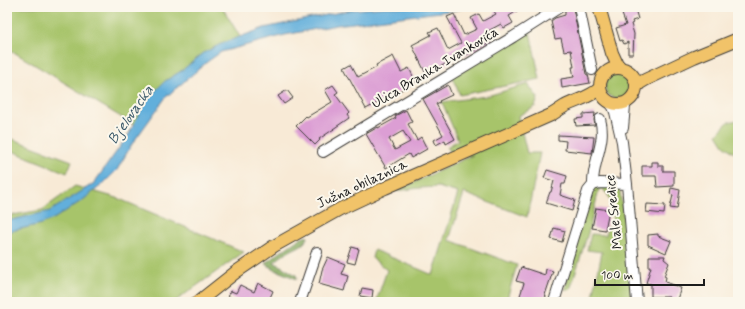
<svg xmlns="http://www.w3.org/2000/svg" width="745" height="309" font-family="Mynerve,sans-serif">
<style>
.green{fill:#a7c46b;stroke:#627044}
.forest{fill:#85aa5f;stroke:#50633e}
.water{fill:#62afdb;stroke:#3f667c}
.building{fill:#dc9ed4;fill-rule:evenodd}
.lines{fill:none;stroke-linecap:round;stroke-linejoin:round}
.minor-casing{stroke:#3d3b38;stroke-width:12}
.major-casing{stroke:#3d3b38;stroke-width:14}
.minor{stroke:#fff;stroke-width:10}
.major{stroke:#f1c369;stroke-width:12}
.labels{text-anchor:middle;dominant-baseline:central;stroke-width:4;stroke-linejoin:round;paint-order:stroke}
.street-label{font-size:14px;fill:#1c1c1c;stroke:#fbf7ec}
.water-label{font-size:15px;font-style:italic;fill:#385768;stroke:#fbf7ec}
</style>
<rect width="100%" height="100%" fill="#fbf7ec"/>
<filter id="ink" filterUnits="userSpaceOnUse"><feTurbulence type="fractalNoise" baseFrequency=".025" numOctaves="2"/><feDisplacementMap in="SourceGraphic" scale="8" xChannelSelector="R" yChannelSelector="G"/><feConvolveMatrix kernelMatrix="1 2 1 2 8 2 1 2 1" color-interpolation-filters="sRGB"/></filter>
<filter id="wash" filterUnits="userSpaceOnUse"><feTurbulence type="fractalNoise" baseFrequency=".012" numOctaves="4" result="noise"/><feDisplacementMap in="SourceGraphic" scale="16" xChannelSelector="R" yChannelSelector="G"/><feGaussianBlur stdDeviation="0.9" result="paint"/><feColorMatrix in="noise" values="0 0 0 0 0 0 0 0 0 0 0 0 0 0 0 0 0 1.4 0 .05"/><feComposite in="paint" operator="in"/></filter>
<g filter="url(#wash)">
<rect width="100%" height="100%" fill="#f8ead6"/>
<!-- green -->
<path class="green" d="M7,7H222L242,40L230,43L160,98L139,128L7,48Z
M529,27L540,79L460,95L451,75Z
M605 86a13 13 0 1 1 26 0a13 13 0 1 1-26 0Z
M528,84L538,98L535,107L518,116L527,153H540L527,217L464,193L449,240L517,265L506,302H376L387,270L372,258L374,250L433,275L458,193L438,187L420,188L396,191L473,155L455,157L447,147L458,140L442,102L487,96Z
M738,120V156L724,145L717,134L728,122Z
M7,137L72,161L67,173L7,149Z
M75,186L117,198L244,252L174,302H7V216L42,210Z
M594,186H619L629,251L632,298L613,302H601V298L593,297L602,252L587,250L591,234L606,235L607,227L612,228L614,210L608,195L602,188L599,189L589,230L570,290L565,289L586,201Z"/>
<!-- forest -->
<path class="forest" d="M307,236L308,238C303,247 293,248 285,254C281,256 278,259 274,262L296,275L297,279L273,269L265,263L299,239Z"/>
<!-- water -->
<path class="water" d="M385,7H469L456,10L337,25L285,35L221,52L207,62L166,97L132,144L117,170L103,184L83,200L55,218L42,224L7,232V221L50,211L79,193L94,183L129,134L141,109L151,95L165,81L181,71L205,52L223,43L264,28L350,10Z"/>
<g id="blocks">
<!-- building -->
<path class="building" d="M498,7H524L509,16L513,23L504,28L501,24L488,31L493,40L466,55L465,53L453,59L454,60L437,68L438,70L427,76L412,45L431,35L429,32L438,28L448,50L461,43L447,17L454,14L464,35L477,29L471,18L479,14L483,21L496,14L493,10Z
M573,8L586,74L588,75L590,83L562,88L561,79L574,77L572,67H574L571,50L564,51L561,38L555,39L551,21L555,18L565,15V11L566,9Z
M635,9L638,19L632,21L633,23L631,24L634,34L633,54H628V42L624,44L622,40L620,41L616,28L626,25L622,14Z
M393,56L401,72L409,68L416,82L366,109L344,68L351,64L358,77L377,67L376,65Z
M333,85L338,92L335,94L349,113L347,115L349,118L333,129H334L319,139L320,140L315,145L296,126L306,116L307,117L332,102L325,90Z
M448,85L452,95L439,101L440,102L436,104L455,139L446,144L445,140L436,145L434,140L443,135L423,99Z
M287,90L293,98L284,104L278,96Z
M406,110L412,122L408,124L417,140L421,137L427,149L411,158L409,154L386,168L366,134L378,127V128L396,118L395,116ZM403,131L410,142L395,150L389,139Z
M595,113L594,120L595,125L576,126L575,119L583,118V114Z
M558,135L594,137L592,153L565,150L566,141L558,140Z
M652,162H658V166H663V171H674V186L657,187L656,176H642V166H652Z
M547,170L567,176L565,184H562L560,195L575,200L572,211L546,203L550,192H551L554,181L544,178Z
M671,188L680,190L677,209L670,208L673,195L670,194Z
M647,204L665,205L664,214L646,212Z
M596,208L609,210L605,230L592,228Z
M554,228L565,231L562,242L551,239Z
M658,234V236L671,241L666,253L648,245V235Z
M352,247L359,249L355,264L347,262Z
M649,256H665L664,259L669,263L664,276L666,277L665,282L681,288L676,302H672L668,300L669,297H651V284L646,283L651,267H649Z
M328,257L345,264L341,274L348,276L344,291L319,284L322,270Z
M521,267L545,275L546,269L553,271L545,295L546,296L544,302H518L524,283L516,281Z
M258,283L273,291L268,302H241L228,296L231,291L236,293L240,285L254,292Z
M362,288L373,290L372,298L360,296Z"/>
</g>
</g>
<g filter="url(#ink)">
<use href="#blocks" fill-opacity="0" stroke="#3d3b38" stroke-width="1"/>
<g class="lines">
<!-- minor casing -->
<g class="minor-casing">
<path id="minor" d="M579,7L592,70
M610,103L613,107L615,112L622,142L627,184L637,302
M623,128L625,106L627,102
M323,152L513,37L560,7
M593,185C592,162 607,142 600,119
M300,302L317,252
M554,302L588,191L593,185L600,183L627,184"/>
</g>
<!-- major casing -->
<g class="major-casing">
<path id="major" d="M599,7L612,53L617,64L621,68
M600 86a18 18 0 1 1 36 0a18 18 0 1 1-36 0Z
M636,87L640,83L645,80L694,57L738,39
M198,302L236,272L274,246L340,209L385,188L551,115C556,112 560,109 565,106C577,100 591,97 600,88"/>
</g>
<!-- minor -->
<use href="#minor" class="minor"/>
<!-- major -->
<use href="#major" class="major"/>
</g>
</g>
<g class="labels">
<!-- street labels -->
<g class="street-label">
<text transform="translate(435 68) rotate(-31)">Ulica Branka Ivankovića</text>
<text transform="translate(362 184) rotate(-25)">Južna obilaznica</text>
<text transform="translate(614 212) rotate(-96)">Male Sredice</text>
</g>
<!-- water labels -->
<g class="water-label">
<text transform="translate(131 115) rotate(-55)">Bjelovacka</text>
</g>
</g>
<!-- margin -->
<rect width="745" height="309" fill="none" stroke="#fbf7ec" stroke-width="24"/>
<!-- scale -->
<path d="M595 279v6h109v-6" fill="none" stroke="#1c1c1c" stroke-width="2"/>
<text x="601" y="279" font-size="12" fill="#1c1c1c" stroke="#fbf7ec" stroke-width="3" paint-order="stroke">100 m</text>
</svg>
